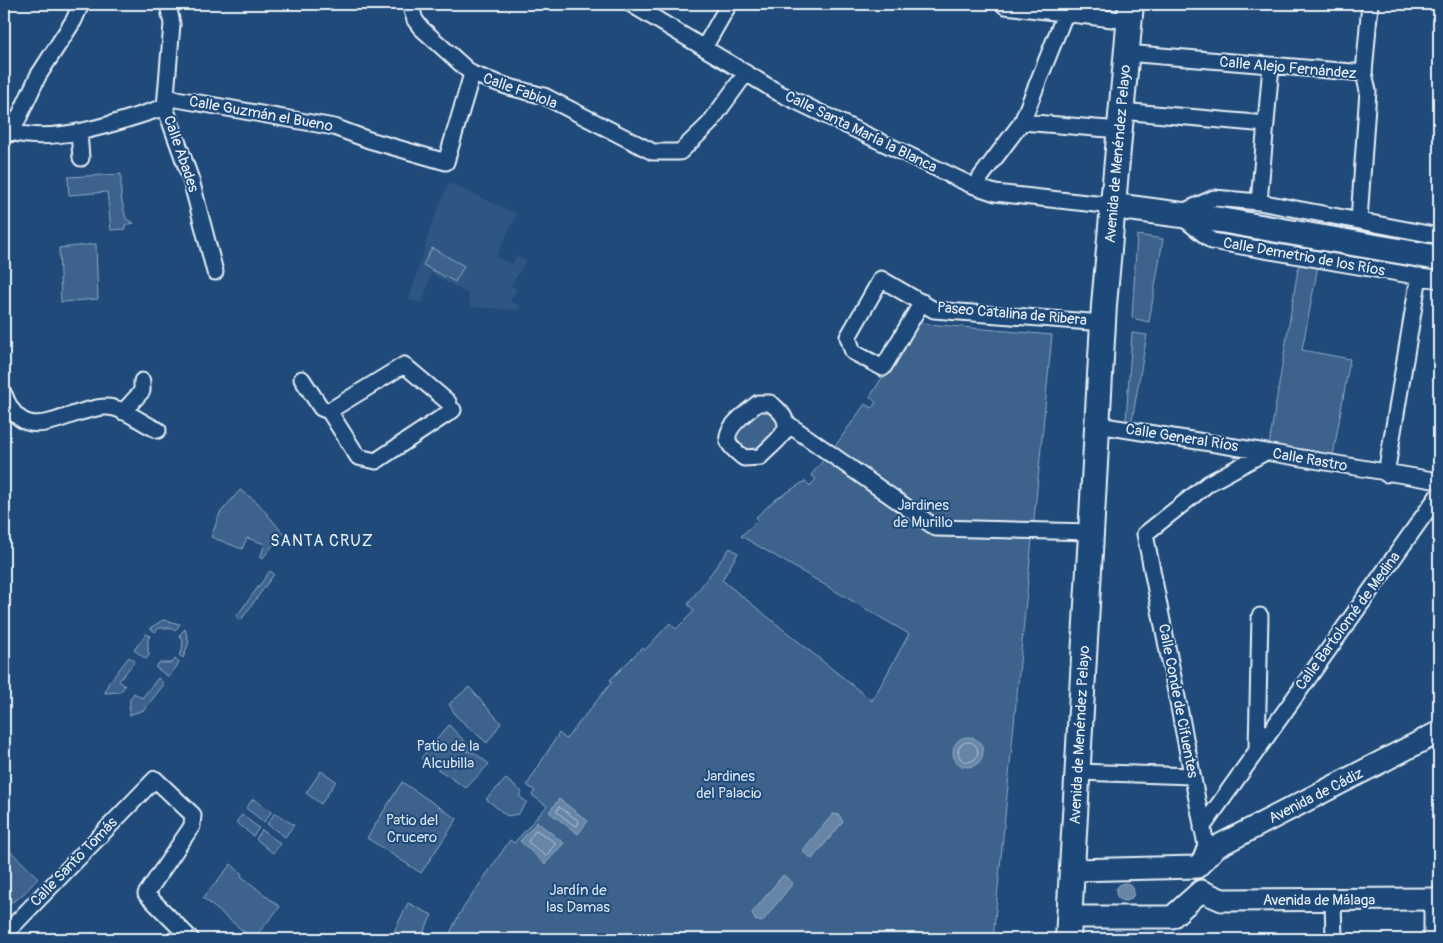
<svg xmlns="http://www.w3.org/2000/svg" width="1443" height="943" font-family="Pangolin,sans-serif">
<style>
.built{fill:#2e5683}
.green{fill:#3c628c;stroke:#92aac2}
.water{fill:#6685a7;stroke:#9ab0c7}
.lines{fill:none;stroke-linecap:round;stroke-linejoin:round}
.shore{stroke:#b4c6d8;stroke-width:1}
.street-casing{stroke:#e8f1f8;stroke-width:19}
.secondary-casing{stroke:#e8f1f8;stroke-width:25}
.primary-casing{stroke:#e8f1f8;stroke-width:28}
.street{stroke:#1f4a7a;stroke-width:15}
.secondary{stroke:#1f4a7a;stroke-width:21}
.primary{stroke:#1f4a7a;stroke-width:24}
.labels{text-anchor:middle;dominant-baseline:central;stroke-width:4;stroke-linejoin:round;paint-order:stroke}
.street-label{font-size:15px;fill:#e8f1f8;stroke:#1f4a7a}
.park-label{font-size:15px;fill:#d7e3ed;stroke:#1f4a7a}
.neighbourhood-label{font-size:16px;letter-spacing:1px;fill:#e8f1f8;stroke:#1f4a7a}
</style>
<rect width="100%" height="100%" fill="#1f4a7a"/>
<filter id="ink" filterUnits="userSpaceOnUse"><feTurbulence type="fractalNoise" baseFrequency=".02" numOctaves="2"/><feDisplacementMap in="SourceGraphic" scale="10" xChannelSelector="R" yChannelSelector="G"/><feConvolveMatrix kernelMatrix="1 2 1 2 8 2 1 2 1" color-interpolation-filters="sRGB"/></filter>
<g filter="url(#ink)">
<!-- built -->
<path class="built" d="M449,183L517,214L496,257L512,264L516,256L526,261L511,285L517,289L510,301L521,306L518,310L470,307L468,294L431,274L423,303L409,300L431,226Z"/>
<!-- green -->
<path class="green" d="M121,174V197L126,219L134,223L125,225V229L111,230L107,192L69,195L68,177Z
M1137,235L1163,239L1149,322L1132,318Z
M96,244L98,299L61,302L59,248Z
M432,248L464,266L455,282L423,265Z
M1299,263L1318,266L1302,350L1350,359L1333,456L1269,445Z
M916,323L1052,335L993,939H447L460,913L510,840L514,843L547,806L532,795L535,791L527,785L559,733L566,739L612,682L610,680L642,648L645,650L670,623L676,629L694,611L688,604L730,548L738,553L722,580L872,701L909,634L741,536L758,520L756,517L775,500L805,481L810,486L816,479L811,475L833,449L865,404L872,408L876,402L870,397Z
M1132,333L1147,335L1132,421L1126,420Z
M761,406L780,416L777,435L750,454L734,443L735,429Z
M240,490L257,502L283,533L262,559L260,558L265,544L247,538L242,549L211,537L220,513Z
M270,571L274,574L241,620L236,617Z
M163,620L180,624L175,631L171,628H159L155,632L150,628Z
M185,629L189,642L183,658L179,655L182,651L183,639L179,635Z
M146,634L150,636L148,639V652L150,654L146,659L134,650Z
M129,657L135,661L119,681L125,686L120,692L105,693L108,684Z
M175,659L179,663L169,677L155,667L159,663H172Z
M158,678L164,684L144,710L129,715L130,699L134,693L142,698Z
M469,687L501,723L487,743L456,716L449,704Z
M449,725L470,747L467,751L475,753L489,764L466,788L421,758Z
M321,771L336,781L321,804L306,793Z
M506,779L522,792L519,796L527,802L518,814L507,816L486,799Z
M402,782L457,819L421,873L367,838Z
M253,799L272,811L264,822L246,808Z
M275,813L294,825L285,837L267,824Z
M242,815L259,828L253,836L236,822Z
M262,830L281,844L273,853L256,839Z
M4,845L38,878C29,888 18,903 4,904Z
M231,864L242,874L241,876L280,907L253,939L203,898Z
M408,903L432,915L420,939H395L391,938Z"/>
<!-- water -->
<path class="water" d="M953 752a15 15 0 1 1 30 0a15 15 0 1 1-30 0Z
M559,799L588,821L578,834L549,812Z
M833,814L839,815L843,822L812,859L802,851Z
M537,822L564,843L545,864L520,841Z
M783,875L793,883L762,922L755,920L752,913Z
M1116 892a9 9 0 1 1 18 0a9 9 0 1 1-18 0Z"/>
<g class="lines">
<!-- shore -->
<path class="shore" d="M958 752a10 10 0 1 1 20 0a10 10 0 1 1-20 0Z
M559,807L579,821L578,825L575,826L557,812Z
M536,830L556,843L546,856L528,842Z"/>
<!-- street casing -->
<g class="street-casing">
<path id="street" d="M168,4L172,24L165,107L191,180L215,272
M410,4L415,20L421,28L472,74L509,87L544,96L653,152H680L709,124L746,73
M631,4L779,93L969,184L995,193L1114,206
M1005,4V6L1129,21
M705,46L729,4
M1126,53L1364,73
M1121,111L1266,124
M1022,122L1120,130
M12,132C57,145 122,121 165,107L171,98L334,127L369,140L446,162L472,74
M79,132L81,158
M4,135L12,132L38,76L74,20L81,4
M979,188L980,178L1022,122L1065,14
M1259,202L1271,66
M1359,220L1368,91L1364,73L1370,4
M1439,236L1259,202L1214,198L1178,214L1212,241L1439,280
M922,302L883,368L853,352L848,337L881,279L934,310L1103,323
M302,379L321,408L329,411L358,457L376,461L453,410
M4,394C25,451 64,409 105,407C123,406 142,424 158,430
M758,403H770C801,426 781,436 760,457L744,458C739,454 732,449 729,443C722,428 749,411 758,403Z
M329,411L404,365L448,402
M123,412L142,391V381
M788,424L936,528L1092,532
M1098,425L1266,452
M1386,474L1419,276
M1257,748L1260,616
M1078,772L1192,776
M1202,828L1439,494
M1200,861L1206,845L1145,534L1209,483L1266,452L1439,481
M1333,900L1334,939
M1432,901V939
M4,935L155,779L193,815L192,826L146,894L191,939"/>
</g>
<!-- secondary casing -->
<g class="secondary-casing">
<path id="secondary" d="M1197,867L1216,847L1439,732
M1073,870L1197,867
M1201,891L1222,900L1439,899
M1070,915L1081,917H1172L1201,891"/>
</g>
<!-- primary casing -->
<g class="primary-casing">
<path id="primary" d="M1114,206L1220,220L1439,258
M1068,939L1104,305L1131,4"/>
</g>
<!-- street -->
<use href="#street" class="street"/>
<!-- secondary -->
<use href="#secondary" class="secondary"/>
<!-- primary -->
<use href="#primary" class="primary"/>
</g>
</g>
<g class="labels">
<!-- street labels -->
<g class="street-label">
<text transform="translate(1288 68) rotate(5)">Calle Alejo Fernández</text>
<text transform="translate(520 91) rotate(20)">Calle Fabiola</text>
<text transform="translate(261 114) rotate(10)">Calle Guzmán el Bueno</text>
<text transform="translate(861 132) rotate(26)">Calle Santa María la Blanca</text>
<text transform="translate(181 154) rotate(71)">Calle Abades</text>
<text transform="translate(1118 154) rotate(-85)">Avenida de Menéndez Pelayo</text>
<text transform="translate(1304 257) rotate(10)">Calle Demetrio de los Ríos</text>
<text transform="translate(1012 314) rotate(5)">Paseo Catalina de Ribera</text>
<text transform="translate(1182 438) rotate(9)">Calle General Ríos</text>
<text transform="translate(1310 460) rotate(10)">Calle Rastro</text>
<text transform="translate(1348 621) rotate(-54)">Calle Bartolomé de Medina</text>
<text transform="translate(1178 701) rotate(79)">Calle Conde de Cifuentes</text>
<text transform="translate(1080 735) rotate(-87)">Avenida de Menéndez Pelayo</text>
<text transform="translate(1316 796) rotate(-27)">Avenida de Cádiz</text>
<text transform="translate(74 862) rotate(-46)">Calle Santo Tomás</text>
<text x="1319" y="900">Avenida de Málaga</text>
</g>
<!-- park labels -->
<g class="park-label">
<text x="923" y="505">Jardines<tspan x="923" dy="17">de Murillo</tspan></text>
<text x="448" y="746">Patio de la<tspan x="448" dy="17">Alcubilla</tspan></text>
<text x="729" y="776">Jardines<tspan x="729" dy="17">del Palacio</tspan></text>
<text x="412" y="820">Patio del<tspan x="412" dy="17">Crucero</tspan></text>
<text x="578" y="890">Jardín de<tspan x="578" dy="17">las Damas</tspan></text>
</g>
<!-- neighbourhood labels -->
<g class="neighbourhood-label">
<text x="322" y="541">SANTA CRUZ</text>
</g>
</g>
<!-- margin -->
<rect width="1443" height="943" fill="none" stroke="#1f4a7a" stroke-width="20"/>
<rect x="10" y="10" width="1423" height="923" fill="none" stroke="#e8f1f8" stroke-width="2" filter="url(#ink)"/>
</svg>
